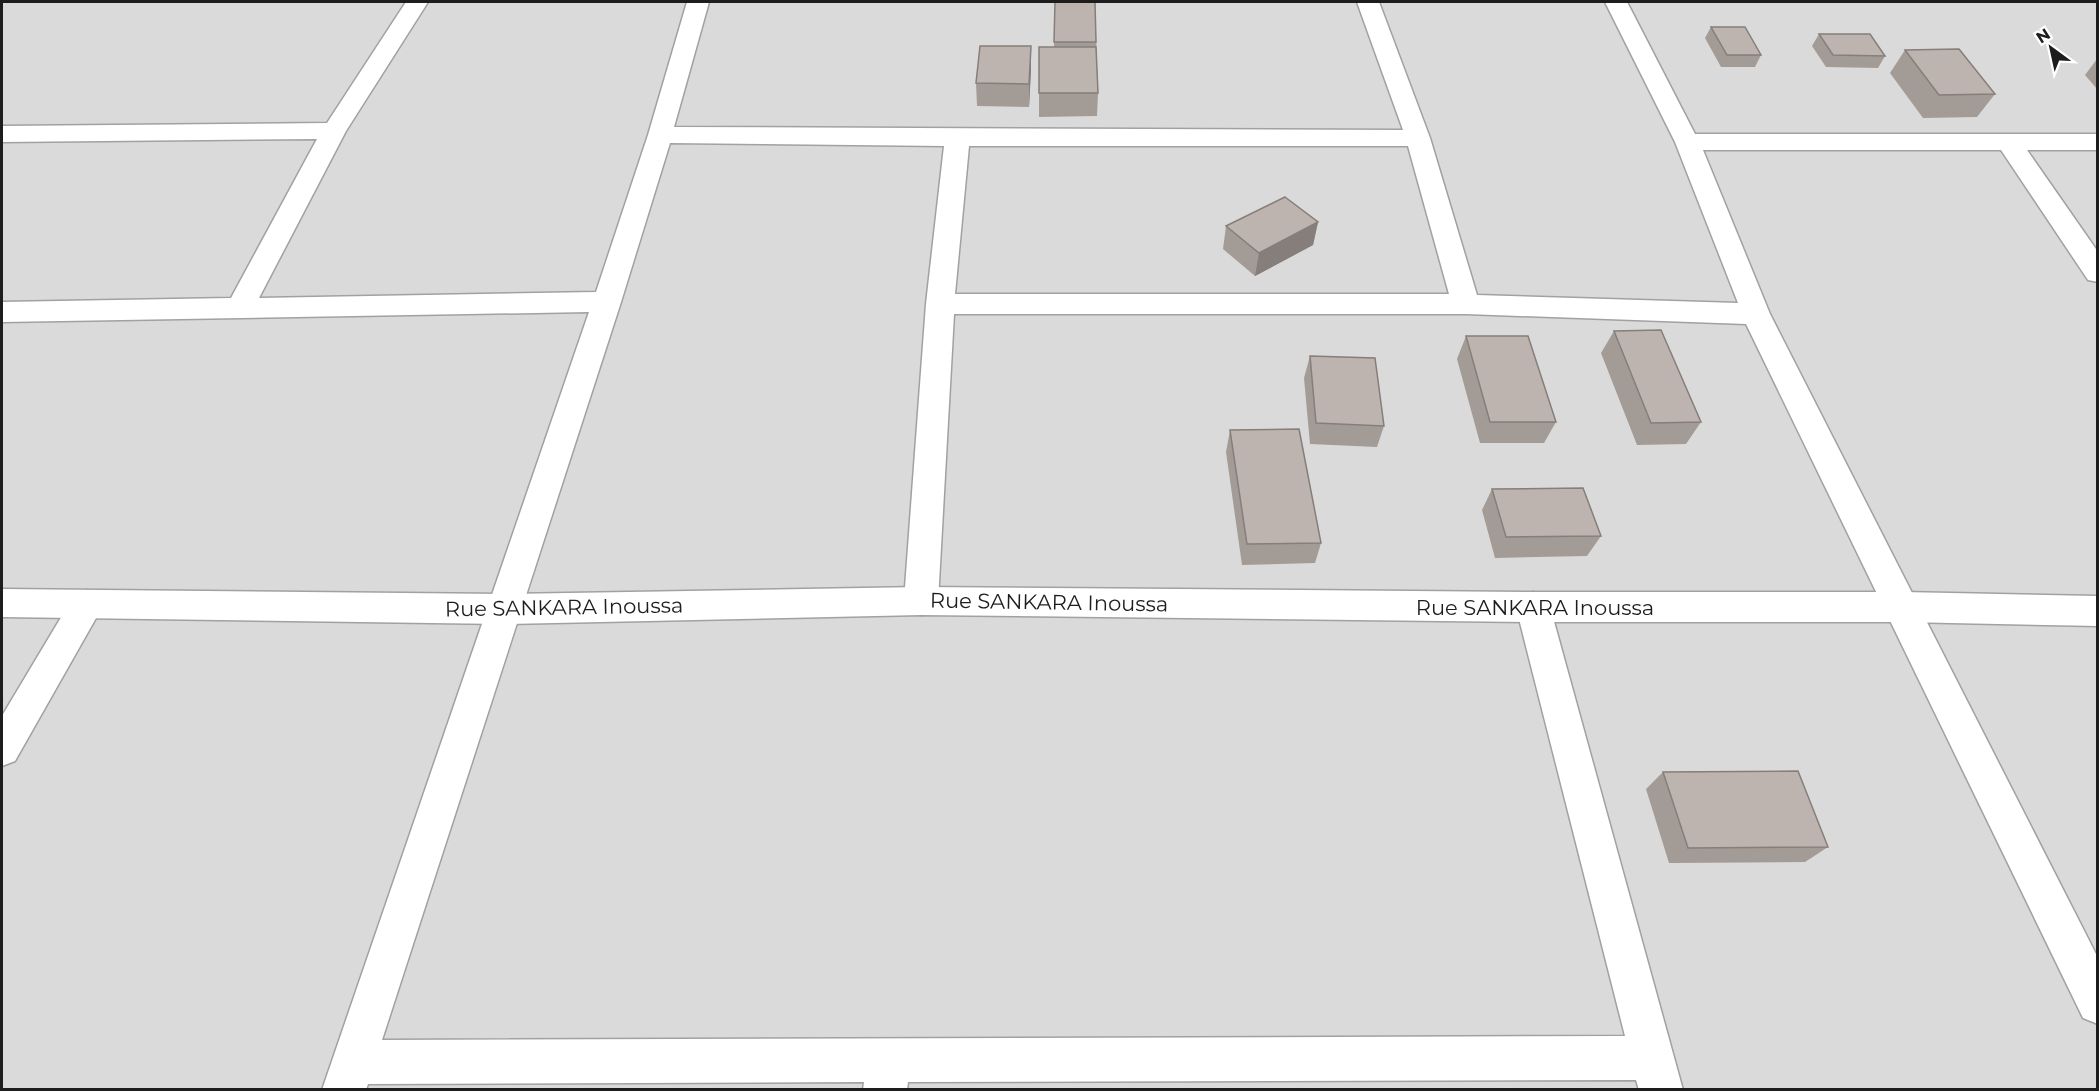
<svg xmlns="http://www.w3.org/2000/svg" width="2099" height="1091" font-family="Montserrat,sans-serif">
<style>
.residential{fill:#dbdada}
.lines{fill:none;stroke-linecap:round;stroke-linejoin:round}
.minor-casing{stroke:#a1a1a1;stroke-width:3}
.tertiary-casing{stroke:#a1a1a1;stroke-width:3}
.minor{fill:#fff;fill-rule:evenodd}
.tertiary{fill:#fff;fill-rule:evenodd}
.wall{fill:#a39b96}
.shaded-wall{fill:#857e7a}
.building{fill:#beb4af;stroke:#857e7a;stroke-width:1.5}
.labels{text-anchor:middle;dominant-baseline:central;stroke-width:5;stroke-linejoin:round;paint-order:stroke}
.street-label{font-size:21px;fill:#1d1d1d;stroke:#fff}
</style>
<rect width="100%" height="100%" fill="#eee9e3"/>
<!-- residential -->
<path class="residential" d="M2,2H2097V1089H2Z"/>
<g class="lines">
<!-- minor casing -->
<g class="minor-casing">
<path id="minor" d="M406,2H428L346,131L259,298L596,292L648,135L687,2H709L674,127L1403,130L1357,2H1379L1430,138L1477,295L1738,303L1675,142L1605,2H1627L1695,134H2098V150H2027L2098,252V282L2088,280L2001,150H1703L1770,314L2098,958V1024L2083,1018L1746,324L1466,314H954L938,601L933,611L921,615L909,611L904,601L926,304L944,146L670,143L621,302L382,1040L1625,1036L1516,607L1521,597L1533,592L1545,597L1550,607L1683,1090H1639L1636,1080L908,1082L907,1090H863L864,1082L368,1084L366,1090H322L589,312L2,322V302L231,298L317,139L2,142V126L327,123ZM969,146H1408L1449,294H955Z
M87,590L99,594L104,604L15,761L2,766V716L75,594Z"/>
</g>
<!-- tertiary casing -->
<g class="tertiary-casing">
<path id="tertiary" d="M921,587L1533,592H1903L2098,596V626L1903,622H1533L921,615L503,624L2,617V589L503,594Z"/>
</g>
<!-- minor -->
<use href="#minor" class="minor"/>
<!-- tertiary -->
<use href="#tertiary" class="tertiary"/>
</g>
<!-- wall -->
<path class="wall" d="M1055,2H1095L1098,93L1097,116L1039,117V47H1054Z
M1711,27L1761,55L1755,67H1721L1705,38Z
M1819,34L1885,56L1878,68L1826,67L1812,46Z
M1905,50L1995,94L1977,117L1923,118L1890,73Z
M2097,59V89L2085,75Z
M1031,69L1029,107L977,106L976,83Z
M1318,222L1313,245L1255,276L1223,249L1226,226Z
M1614,331L1701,422L1686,444L1637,445L1601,353Z
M1466,336L1556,422L1544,443H1480L1457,359Z
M1310,356L1384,426L1377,447L1310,444L1304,378Z
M1230,430L1321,543L1315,563L1242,565L1226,452Z
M1492,489L1601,536L1587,556L1495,558L1482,510Z
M1663,772L1828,847L1805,862L1669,863L1646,789Z"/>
<!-- shaded-wall -->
<path class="shaded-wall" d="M1031,46V69L1029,107V84Z
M1318,222L1313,245L1255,276L1259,253Z"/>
<!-- building -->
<path class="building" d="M1055,2H1095L1096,42H1054Z
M1711,27H1745L1761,55H1727Z
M1819,34H1870L1885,56L1833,55Z
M980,46H1031L1029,84L976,83Z
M1039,47H1096L1098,93H1039Z
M1959,49L1995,94L1939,95L1905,50Z
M1285,197L1318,222L1259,253L1226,226Z
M1661,330L1701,422L1651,423L1614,331Z
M1466,336H1528L1556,422H1490Z
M1310,356L1375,358L1384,426L1316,423Z
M1299,429L1321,543L1247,544L1230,430Z
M1583,488L1601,536L1506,537L1492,489Z
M1798,771L1828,847L1688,848L1663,772Z"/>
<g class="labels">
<!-- street labels -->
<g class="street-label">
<text transform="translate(1049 602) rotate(1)">Rue SANKARA Inoussa</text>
<text transform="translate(564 607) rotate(-1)">Rue SANKARA Inoussa</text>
<text x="1535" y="607">Rue SANKARA Inoussa</text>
</g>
</g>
<!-- border -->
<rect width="2099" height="1091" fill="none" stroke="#1d1d1d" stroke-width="6"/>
<!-- north arrow -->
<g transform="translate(2051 48) rotate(327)" stroke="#ffffff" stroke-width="4.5" paint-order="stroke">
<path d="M0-4.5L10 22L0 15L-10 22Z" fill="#1d1d1d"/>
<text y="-9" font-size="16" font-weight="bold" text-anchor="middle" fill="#1d1d1d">N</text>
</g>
</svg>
